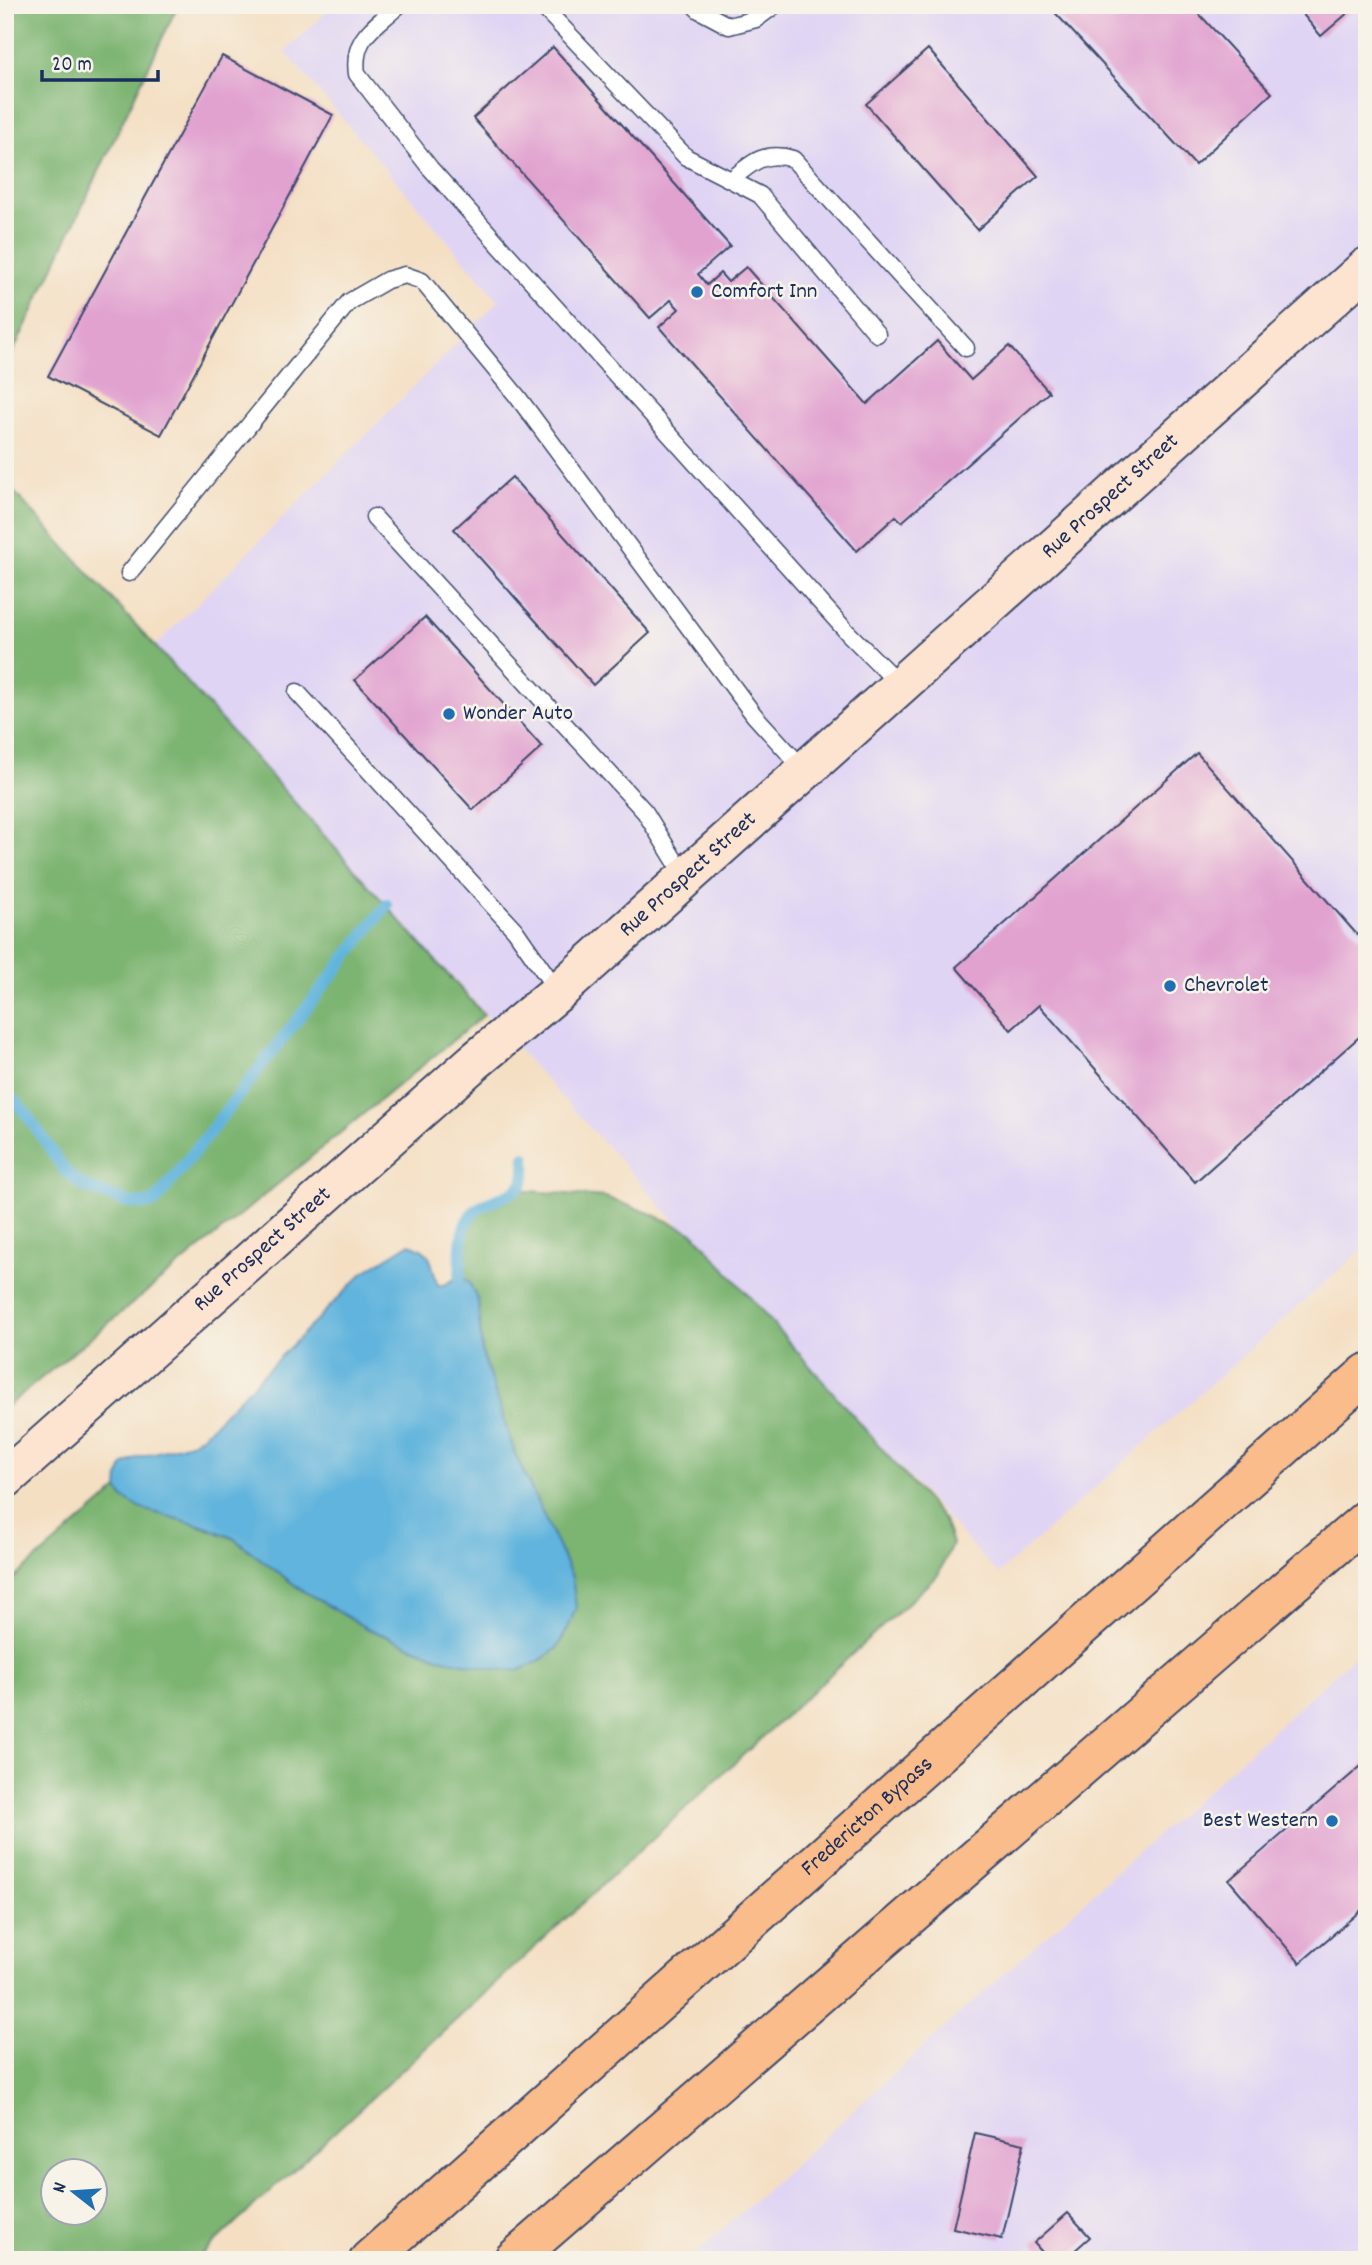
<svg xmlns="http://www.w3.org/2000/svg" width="1372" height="2265" font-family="Dekko,sans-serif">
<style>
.built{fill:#e0d4f4}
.forest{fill:#7cb471;stroke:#4c7268;stroke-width:2;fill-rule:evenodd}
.water{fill:#61b4dd;stroke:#3e729e;stroke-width:2}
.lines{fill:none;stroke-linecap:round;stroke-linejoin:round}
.stream{stroke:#61b4dd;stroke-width:12}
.building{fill:#e1a2d0}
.lane-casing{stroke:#3c496d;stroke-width:19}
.secondary-casing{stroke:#3c496d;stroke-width:42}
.highway-casing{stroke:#3c496d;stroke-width:42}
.lane{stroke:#fff;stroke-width:16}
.secondary{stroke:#fde4d0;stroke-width:38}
.highway{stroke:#f9bc8a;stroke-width:38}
.poi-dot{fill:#1f6fb2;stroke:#f7f3e8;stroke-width:2.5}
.labels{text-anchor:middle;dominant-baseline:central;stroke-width:5;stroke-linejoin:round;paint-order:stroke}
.poi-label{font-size:23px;fill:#1b2f5e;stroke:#f7f3e8;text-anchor:start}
.street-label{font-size:23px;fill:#1b2f5e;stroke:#f7f3e8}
</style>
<rect width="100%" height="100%" fill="#f7f3e8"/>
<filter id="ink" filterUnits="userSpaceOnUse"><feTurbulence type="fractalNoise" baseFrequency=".0143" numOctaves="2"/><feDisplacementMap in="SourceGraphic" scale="14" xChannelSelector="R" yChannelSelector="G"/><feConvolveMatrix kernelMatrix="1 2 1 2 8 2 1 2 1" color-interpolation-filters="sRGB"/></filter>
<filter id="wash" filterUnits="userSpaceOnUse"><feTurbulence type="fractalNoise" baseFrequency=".00686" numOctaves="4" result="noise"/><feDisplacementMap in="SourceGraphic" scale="28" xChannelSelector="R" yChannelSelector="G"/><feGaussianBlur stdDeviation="1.57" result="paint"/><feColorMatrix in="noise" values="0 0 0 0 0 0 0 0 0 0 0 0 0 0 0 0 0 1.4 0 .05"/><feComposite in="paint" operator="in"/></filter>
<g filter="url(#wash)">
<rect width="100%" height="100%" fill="#f4dfc3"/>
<!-- built -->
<path class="built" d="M334,5H1367V1245L998,1574L408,929L155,646L499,301L285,52Z
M1367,1645V2260H689Z"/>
<!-- forest -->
<path class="forest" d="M5,5H178L5,369Z
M5,482L155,646L484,1015L5,1408Z
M516,1190L605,1197L652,1214L694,1233L944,1520L952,1544L938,1575L196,2260H5V1586L118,1489L123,1498L233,1538L300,1589L366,1628L444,1659L538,1662L557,1648L568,1628L572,1577L515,1454L482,1353L478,1301L469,1282L460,1276C463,1219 461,1212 516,1190ZM52,2170H94V2212H52Z"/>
<!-- water -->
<path class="water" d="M409,1244C435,1251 430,1265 438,1285H444L460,1276L469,1282L478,1301L482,1353L515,1454L572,1577L576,1607L568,1628L557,1648L538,1662L518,1671L493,1669L444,1659L366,1628L300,1589L233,1538L206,1527L142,1509L123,1498L118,1489L119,1476L124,1465L137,1458L190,1443L204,1434L364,1272Z"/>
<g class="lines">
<!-- stream -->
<path class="stream" d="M5,1090L27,1115L65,1171L83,1186L129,1203L143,1204L155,1202L387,905
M460,1276C461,1258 459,1234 469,1218C481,1198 520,1198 524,1179C526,1172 525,1164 525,1157"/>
</g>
<g id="blocks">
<!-- building -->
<path class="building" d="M1048,5H1191L1272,93L1195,165Z
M1295,5H1357L1321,36Z
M553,47L730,246L698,274L707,285L720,273L728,282L746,267L867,404L937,341L971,380L1009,346L1049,392L902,522L896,516L857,551L659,327L679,309L671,300L650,318L473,118Z
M928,49L1038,176L977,230L866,104Z
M222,56L333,115L161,435L48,376Z
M512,477L650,633L593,685L454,529Z
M425,617L542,747L473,810L355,680Z
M1197,753L1367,946V1030L1195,1182L1039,1005L1011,1030L956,967Z
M1367,1761V1905L1300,1963L1229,1880Z
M975,2133L1024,2144L1002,2239L953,2228Z
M1068,2213L1090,2237L1064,2260H1049L1034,2243Z"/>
</g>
</g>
<g filter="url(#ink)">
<use href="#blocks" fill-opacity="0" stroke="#3c496d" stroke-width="2"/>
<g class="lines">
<!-- lane casing -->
<g class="lane-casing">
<path id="lane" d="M399,5C374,28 352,37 357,74L430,168L848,633L899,684
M541,5L686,157L760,195L877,334
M694,5L699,10L729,26L756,19L775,5
M731,180C751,163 765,150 793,159L966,348
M374,517L645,812L685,877
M129,573L349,302L387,280L405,275L422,281L517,396L754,715L804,770
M297,692L515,930L558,992"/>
</g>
<!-- secondary casing -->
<g class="secondary-casing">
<g id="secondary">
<path id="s1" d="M5,1479L474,1062L558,992L1367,267"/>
</g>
</g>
<!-- highway casing -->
<g class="highway-casing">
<g id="highway">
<path id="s2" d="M369,2260L1367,1373"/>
<path d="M513,2260L1367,1519"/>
</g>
</g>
<!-- lane -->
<use href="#lane" class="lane"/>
<!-- secondary -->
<use href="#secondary" class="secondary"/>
<!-- highway -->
<use href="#highway" class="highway"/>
</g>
</g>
<!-- markers -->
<g class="poi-dot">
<circle cx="697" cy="292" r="7"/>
<circle cx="449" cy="714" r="7"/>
<circle cx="1170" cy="986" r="7"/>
<circle cx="1332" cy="1821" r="7"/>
</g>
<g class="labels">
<!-- poi labels -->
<g class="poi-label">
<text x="711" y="292">Comfort Inn</text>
<text x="463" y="714">Wonder Auto</text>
<text x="1184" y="986">Chevrolet</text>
<text x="1318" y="1821" text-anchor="end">Best Western</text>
</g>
<!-- street labels -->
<g class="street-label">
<text stroke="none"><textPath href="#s1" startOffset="1479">Rue Prospect Street</textPath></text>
<text stroke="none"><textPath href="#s1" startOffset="912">Rue Prospect Street</textPath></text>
<text stroke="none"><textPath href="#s1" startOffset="345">Rue Prospect Street</textPath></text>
<text stroke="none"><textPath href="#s2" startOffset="667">Fredericton Bypass</textPath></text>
</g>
</g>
<!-- margin -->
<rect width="1372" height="2265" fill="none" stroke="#f7f3e8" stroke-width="28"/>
<!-- north arrow -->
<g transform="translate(74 2192) rotate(287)"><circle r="33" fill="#f7f3e8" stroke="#9fa5b1" stroke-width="2"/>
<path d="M0-5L12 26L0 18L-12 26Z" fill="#1f6fb2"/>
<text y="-10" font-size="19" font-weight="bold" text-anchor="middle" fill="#1b2f5e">N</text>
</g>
<!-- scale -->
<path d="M42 70v10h116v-10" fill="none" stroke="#1b2f5e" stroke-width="3.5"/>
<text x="52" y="70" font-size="21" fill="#1b2f5e" stroke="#f7f3e8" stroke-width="5" paint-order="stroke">20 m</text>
</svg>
